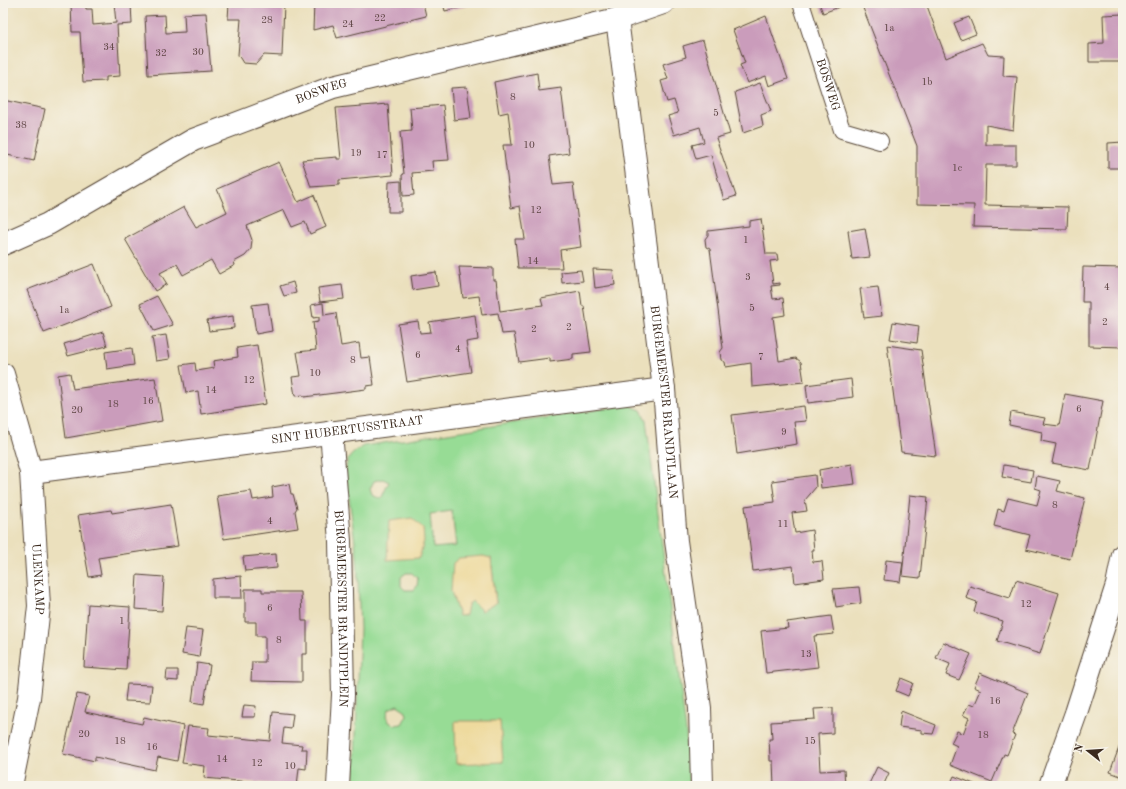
<svg xmlns="http://www.w3.org/2000/svg" width="1126" height="789" font-family="'Old Standard TT',serif">
<style>
.green{fill:#97dc95;stroke:#69835a;fill-rule:evenodd}
.sand{fill:#eeda9e;stroke:#94825e}
.building{fill:#ca9cbb}
.lines{fill:none;stroke-linecap:round;stroke-linejoin:round}
.lane-casing{stroke:#554536;stroke-width:18}
.street-casing{stroke:#554536;stroke-width:24}
.lane{stroke:#fff;stroke-width:16}
.street{stroke:#fff;stroke-width:22}
.labels{text-anchor:middle;dominant-baseline:central;stroke-width:3;stroke-linejoin:round;paint-order:stroke}
.number-label{font-size:10px;fill:#5f4645}
.street-label{font-size:12px;fill:#3b2a1e;stroke:#f7f3e8}
</style>
<rect width="100%" height="100%" fill="#f7f3e8"/>
<filter id="ink" filterUnits="userSpaceOnUse"><feTurbulence type="fractalNoise" baseFrequency=".025" numOctaves="2"/><feDisplacementMap in="SourceGraphic" scale="8" xChannelSelector="R" yChannelSelector="G"/><feConvolveMatrix kernelMatrix="1 2 1 2 8 2 1 2 1" color-interpolation-filters="sRGB"/></filter>
<filter id="wash" filterUnits="userSpaceOnUse"><feTurbulence type="fractalNoise" baseFrequency=".012" numOctaves="4" result="noise"/><feDisplacementMap in="SourceGraphic" scale="16" xChannelSelector="R" yChannelSelector="G"/><feGaussianBlur stdDeviation="0.9" result="paint"/><feColorMatrix in="noise" values="0 0 0 0 0 0 0 0 0 0 0 0 0 0 0 0 0 1.4 0 .05"/><feComposite in="paint" operator="in"/></filter>
<g filter="url(#wash)">
<rect width="100%" height="100%" fill="#ebe0bd"/>
<!-- green -->
<path class="green" d="M628,405L641,410L646,420L686,731L689,786H354L360,629L357,557L346,475C346,457 350,455 364,446ZM383,479L389,482L381,499L372,495L370,489L374,481ZM452,511L456,546L433,548L430,514ZM491,558L496,603L472,601L468,605ZM406,573H412L418,579L417,586L414,590H405L401,586V577ZM397,705L405,710L407,715L402,724L395,725L389,722L387,715L389,709Z"/>
<!-- sand -->
<path class="sand" d="M412,518L423,528L424,541L419,558L387,560L389,521Z
M483,556L491,558L496,603L482,611L472,601L468,605L466,615L459,616L451,591L453,563L459,558Z
M455,721H500L503,762L456,764Z"/>
<g id="blocks">
<!-- building -->
<path class="building" d="M71,3H85L86,9H92L93,25L116,23L114,3H131L132,24L117,25L120,76L106,77V81L83,82L80,32H72Z
M229,3H284L282,56L264,55L256,64L243,63L238,55L241,19H228Z
M314,3H423L426,16L337,38L333,25L313,30Z
M443,3H475V4L445,11Z
M819,3H837L839,7L823,13Z
M861,3H926L946,58L982,43L988,55L1004,56L1003,76L1017,77L1013,130L986,125V145H1016V165H986L985,205L1068,207L1067,229L973,227L974,205L917,204V146Z
M206,13L211,71L148,75L145,16L165,15L166,33L185,32L184,14Z
M1123,14V62H1089V44L1104,43L1103,15Z
M766,16L788,79L769,86L766,76L747,83L740,65L745,63L733,30Z
M969,17L976,34L961,40L954,23Z
M703,40L730,134L716,138L736,196L724,200L711,155L696,159L692,145L704,142L700,127L674,135L668,116L678,113L674,100L667,102L661,81L668,79L663,64L686,57L683,46Z
M537,73L539,91L561,88L569,153L549,156L551,171L553,185L573,183L581,247L560,250L562,268H518L515,239H525L520,206L511,208L503,145H512L510,128L508,112L499,114L494,82Z
M760,83L771,111L761,115L763,126L743,133L735,92Z
M467,87L471,118L454,120L451,88Z
M3,100L45,109L34,161L3,154Z
M388,104L393,175L339,180V185L311,187L302,160L337,157V159H341L336,108Z
M443,105L449,160L432,161L433,171L412,173L414,195L403,196L402,175L404,174L400,132L412,131L410,108Z
M1123,142V168H1108V143Z
M279,162L298,202L314,195L326,227L310,234L305,222L292,227L284,210L247,226L252,240L251,249L245,256L234,262L235,265L219,274L211,260L183,275L177,264L160,273L167,284L155,291L125,239L184,207L196,227L227,212L217,189Z
M401,181V212H388L389,182Z
M761,219L766,254H777L778,260L770,261L773,284L780,283V285L771,286L773,299L783,298L785,315L773,317L779,361L796,358L801,362L804,382L752,387L751,363L726,367L725,362L721,360L720,352L723,348L710,249L706,247L705,239L708,235V231L749,226V221Z
M865,228L870,257L852,259L848,231Z
M94,264L111,307L44,333L27,290Z
M459,267L493,268V280H496L500,311L543,305L541,298L580,291L582,306H584L591,352L573,354V359L550,362V358L519,362L514,333L502,334L498,313L482,315L479,296L463,298Z
M1083,267L1123,268V347L1089,346V302H1082Z
M593,269L613,270L615,285L595,288Z
M581,270L583,281L562,283L561,272Z
M436,272L438,286L413,290L411,276Z
M293,282L296,293L284,296L280,286Z
M342,285L344,299L320,302L318,288Z
M878,287L882,316L864,318L860,289Z
M157,296L173,325L154,331L140,304Z
M268,303L272,331L256,334L252,305Z
M323,303L324,315L336,313L341,346L359,343L361,358L370,357L374,385L366,386V389L304,397L303,395L295,396L292,377L301,376L297,352L316,350L313,322L319,321V317L313,318L311,305Z
M475,315L478,340L466,342L471,372L407,382L398,324L418,321L420,333L431,332L429,322Z
M233,316L234,328L209,331L207,320Z
M893,322L919,326L917,343L890,339Z
M103,332L107,346L68,356L64,344Z
M166,335L170,359L156,361L152,337Z
M257,345L266,404L201,414L198,391L186,393L181,365L195,363L196,371L214,368L213,361L238,357L237,348Z
M887,345L921,350L936,456L901,452Z
M132,348L134,365L107,369L105,352Z
M70,373L73,389L155,378L162,421L66,438L58,375Z
M851,379L853,397L808,403L806,385Z
M1065,394L1103,401L1090,470L1052,463L1056,444L1041,441L1042,432L1009,425L1011,412L1045,418L1043,424L1059,426Z
M804,406L806,421L794,422L797,444L737,454L732,415Z
M852,464L855,484L821,488L819,470Z
M1004,465L1033,470L1031,482L1002,477Z
M815,475L816,487L805,500L807,511L792,513L795,533L812,530L814,550H812L813,562L822,561L824,579L795,583L793,566L753,571L745,506L775,502L772,481Z
M1037,476L1060,481L1057,491L1085,498L1070,559L1026,549L1030,535L994,526L998,509L1004,511L1008,498L1037,505L1041,490L1035,488Z
M289,484L291,494H293L297,508L295,511L298,528L224,539L217,496L251,491L253,500L273,497L272,487Z
M910,495L928,497L920,578L902,576Z
M171,504L178,546L98,558L101,575L89,577L78,515L111,510L112,513Z
M276,554L277,568L245,571L243,557Z
M886,560L903,562L900,582L884,580Z
M137,575L164,577L162,611L135,609Z
M241,576L242,598H213V579Z
M1016,580L1059,593L1040,654L997,641L1003,621L974,612L977,602L966,598L970,586L1010,598Z
M859,587L861,603L836,607L833,589Z
M245,589H262V592H301L302,621H307V654H302V682L251,681L252,662H265V636H256V622H245Z
M88,604L130,607L126,670L84,667Z
M831,616L834,634L814,636L818,667L766,673L761,631L788,628L787,622Z
M186,628L203,630L199,657L182,654Z
M943,642L971,654L959,680L946,675L950,664L936,658Z
M197,663L210,665L204,704L192,702Z
M167,670H178V681L166,680Z
M980,673L1028,693L1012,734L1015,735L1007,755L1004,754L992,782L950,765L957,746L951,743L957,731L963,734L969,718L963,715L969,704L974,706L981,690L974,687Z
M901,678L913,683L908,696L896,691Z
M127,684L152,685L150,702L125,701Z
M77,694L89,696L85,712L142,724L144,717L183,726L177,761L158,757L155,770L95,757V761L63,754Z
M244,705L256,706L255,717H242Z
M833,708V733L818,734L820,771L844,770L845,786H774L773,761H770V757L769,739H772L771,722L815,719L814,709Z
M901,711L936,725L933,734L922,733V730L899,727Z
M273,712L293,714L291,729L284,728L282,743L302,745L301,749H307L306,769L299,768L297,786L204,778L205,766L182,763L188,726L209,728L208,735L270,741Z
M1123,737V777L1110,772Z
M877,767L889,773L883,786H868Z
M954,776L979,786H952L950,785Z"/>
</g>
</g>
<g filter="url(#ink)">
<use href="#blocks" fill-opacity="0" stroke="#554536" stroke-width="1"/>
<g class="lines">
<!-- lane casing -->
<g class="lane-casing">
<g id="lane">
<path id="s1" d="M801,3L842,130L880,141"/>
</g>
</g>
<!-- street casing -->
<g class="street-casing">
<g id="street">
<path id="s2" d="M617,19L664,389L676,541L700,708L702,786"/>
<path id="s3" d="M3,244L48,224L193,140L333,87L617,19L663,3"/>
<path id="s4" d="M3,374L31,472L39,606L29,698L11,786"/>
<path id="s5" d="M331,432L340,541L343,695L338,786"/>
<path id="s6" d="M31,472L664,389"/>
<path d="M1050,786L1076,713L1117,585L1123,555"/>
</g>
</g>
<!-- lane -->
<use href="#lane" class="lane"/>
<!-- street -->
<use href="#street" class="street"/>
</g>
</g>
<g class="labels">
<!-- number labels -->
<g class="number-label">
<text x="380" y="18">22</text>
<text x="267" y="20">28</text>
<text x="348" y="24">24</text>
<text x="889" y="28">1a</text>
<text x="109" y="47">34</text>
<text x="198" y="52">30</text>
<text x="161" y="53">32</text>
<text x="927" y="82">1b</text>
<text x="513" y="97">8</text>
<text x="716" y="113">5</text>
<text x="21" y="125">38</text>
<text x="529" y="145">10</text>
<text x="356" y="153">19</text>
<text x="382" y="155">17</text>
<text x="957" y="168">1c</text>
<text x="536" y="210">12</text>
<text x="746" y="240">1</text>
<text x="533" y="261">14</text>
<text x="748" y="277">3</text>
<text x="1107" y="287">4</text>
<text x="752" y="308">5</text>
<text x="64" y="310">1a</text>
<text x="1105" y="322">2</text>
<text x="569" y="327">2</text>
<text x="534" y="329">2</text>
<text x="458" y="349">4</text>
<text x="418" y="355">6</text>
<text x="761" y="357">7</text>
<text x="353" y="360">8</text>
<text x="315" y="373">10</text>
<text x="249" y="380">12</text>
<text x="211" y="390">14</text>
<text x="148" y="401">16</text>
<text x="113" y="404">18</text>
<text x="1079" y="409">6</text>
<text x="77" y="410">20</text>
<text x="784" y="432">9</text>
<text x="1055" y="505">8</text>
<text x="270" y="521">4</text>
<text x="783" y="524">11</text>
<text x="1026" y="604">12</text>
<text x="270" y="608">6</text>
<text x="122" y="621">1</text>
<text x="279" y="640">8</text>
<text x="806" y="654">13</text>
<text x="995" y="701">16</text>
<text x="84" y="734">20</text>
<text x="983" y="735">18</text>
<text x="120" y="741">18</text>
<text x="810" y="741">15</text>
<text x="152" y="747">16</text>
<text x="222" y="759">14</text>
<text x="257" y="763">12</text>
<text x="290" y="766">10</text>
</g>
<!-- street labels -->
<g class="street-label">
<text stroke="none"><textPath href="#s1" startOffset="86">BOSWEG</textPath></text>
<text stroke="none"><textPath href="#s3" startOffset="354">BOSWEG</textPath></text>
<text stroke="none"><textPath href="#s2" startOffset="386">BURGEMEESTER BRANDTLAAN</textPath></text>
<text stroke="none"><textPath href="#s6" startOffset="319">SINT HUBERTUSSTRAAT</textPath></text>
<text stroke="none"><textPath href="#s4" startOffset="209">ULENKAMP</textPath></text>
<text stroke="none"><textPath href="#s5" startOffset="177">BURGEMEESTER BRANDTPLEIN</textPath></text>
</g>
</g>
<!-- margin -->
<rect width="1126" height="789" fill="none" stroke="#f7f3e8" stroke-width="16"/>
<!-- north arrow -->
<g transform="translate(1088 751) rotate(287)" stroke="#f7f3e8" stroke-width="3" paint-order="stroke">
<path d="M0-3L7 15L0 10L-7 15Z" fill="#3b2a1e"/>
<text y="-6" font-size="11" font-weight="bold" text-anchor="middle" fill="#3b2a1e">N</text>
</g>
</svg>
